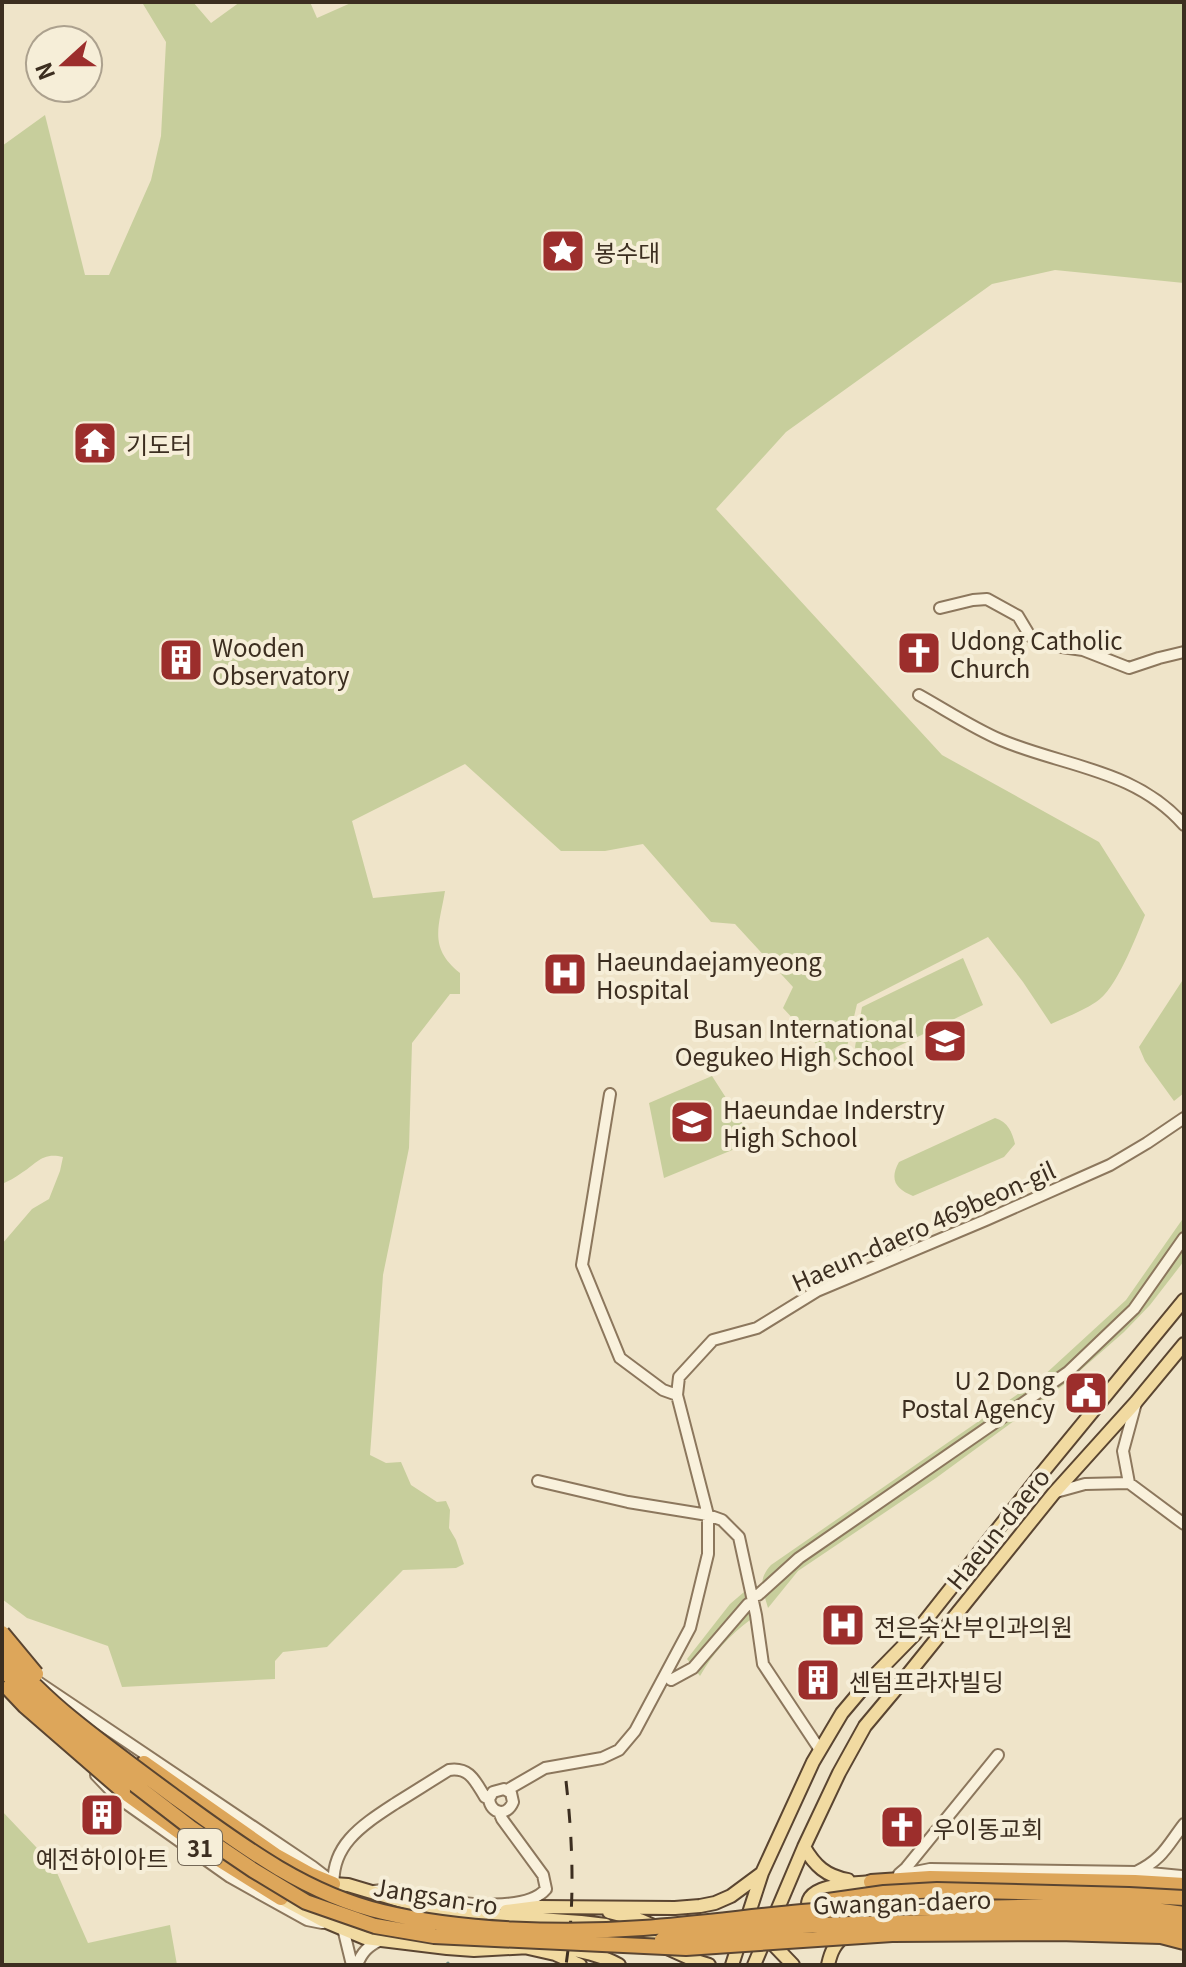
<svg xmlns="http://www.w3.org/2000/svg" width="1186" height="1967" font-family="Georgia,'Noto Sans KR',serif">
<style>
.green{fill:#c7ce9c}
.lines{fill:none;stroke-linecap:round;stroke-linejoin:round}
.stream{stroke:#70928a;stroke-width:3}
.minor-casing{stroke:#8c775d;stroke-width:14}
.major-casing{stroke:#5a4531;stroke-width:16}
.highway-casing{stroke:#5a4531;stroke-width:18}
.minor{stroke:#f9f1dc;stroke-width:10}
.major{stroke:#f1daa1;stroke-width:12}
.highway{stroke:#dda65a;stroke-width:14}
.rail{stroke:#3c2e20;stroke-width:3;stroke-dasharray:14 14;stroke-linecap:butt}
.highway-bridge-casing{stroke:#5a4531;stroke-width:18;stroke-linecap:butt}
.highway-bridge{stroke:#dda65a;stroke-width:14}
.labels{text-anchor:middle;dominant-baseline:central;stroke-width:8;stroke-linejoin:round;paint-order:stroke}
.shield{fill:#f6eed8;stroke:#746857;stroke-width:2}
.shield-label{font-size:22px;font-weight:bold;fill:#3c2e20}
.poi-label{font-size:24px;fill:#3c2e20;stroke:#f6eed8;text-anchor:start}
.street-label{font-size:24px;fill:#3c2e20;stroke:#f6eed8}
</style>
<rect width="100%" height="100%" fill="#efe4c9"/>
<!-- green -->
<path class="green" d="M146,2H193L211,23L240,2H310L317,18L353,2H1184V283L1055,270L992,284L786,432L716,509L942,755L1099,842L1145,915C1136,937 1116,990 1096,1002C1083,1011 1066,1017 1051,1024L1023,982L988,937L857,1004L843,1064L836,1065L783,1008L793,987L735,924L711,922L643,844L605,851H561L465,764L352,821L373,898L445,891C439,927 428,947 460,973V994H450L412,1043L409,1148L383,1275L370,1455L386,1463L401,1462L411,1485L437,1502L446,1501L450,1510L449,1528L456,1540L464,1564L456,1568L403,1570L327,1647L283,1652L275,1661V1679L122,1687L108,1646L27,1618L2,1599V1244L32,1209L49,1199L60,1171L63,1157C41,1152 37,1164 20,1174C15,1178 8,1181 2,1184V146L45,115L85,275H109L151,180L161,136L166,42L143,4Z
M963,958L983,1005L868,1061L858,1058L855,1047L862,1007Z
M1184,978V1093L1174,1101L1145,1061L1139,1047Z
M712,1076L746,1129L747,1144L664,1178L649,1103Z
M995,1118C1008,1122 1012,1132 1015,1144L1004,1157L913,1196C896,1189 889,1180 899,1162Z
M1184,1217V1261L1150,1305L1124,1332L1066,1383L936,1478L798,1571L768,1608C763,1590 757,1580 771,1565L1041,1378L1126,1300Z
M744,1592L750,1620C729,1636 713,1653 700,1676L687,1659L730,1604Z
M2,1811L54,1866L88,1943L170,1925L177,1965H2Z"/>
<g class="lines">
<!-- stream -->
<path class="stream" d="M446,1965L448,1963"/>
<!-- minor casing -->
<g class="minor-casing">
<path id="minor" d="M940,608L973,600L987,599L1018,616L1030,636L1055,646L1083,650L1129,668L1159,658L1184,652
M919,695C946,710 973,728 1001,740C1065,767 1135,769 1184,825
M610,1094L582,1265L620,1358L663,1390L677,1395
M538,1481L628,1502L708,1515L722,1520L739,1537L756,1615L763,1664L820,1750
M1129,1483L1123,1451L1136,1403
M1056,1492L1085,1484L1129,1483L1184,1524
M758,1595L799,1558L1068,1372L1134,1309L1184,1238
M671,1680L693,1668L748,1604
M38,1682L313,1867L326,1877
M96,1775L117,1797L230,1877L307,1920L322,1923
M507,1790L545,1768L602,1758L619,1750L635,1731L690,1628L708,1554V1515L677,1395L679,1377L713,1340L757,1328L817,1291L986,1220L1110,1165L1147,1143L1184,1118
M1140,1872L1181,1876
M899,1874L906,1868L998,1755
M900,1875L930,1869L1136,1872C1163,1859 1167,1846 1184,1824
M334,1889C329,1845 364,1824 396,1803C414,1792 431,1781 449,1770C470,1767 475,1781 485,1797L489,1799C491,1814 507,1817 513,1802L511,1793L504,1789L493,1792L489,1799
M374,1891C380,1890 387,1889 393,1890C406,1891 418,1897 430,1899C459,1903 526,1913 546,1889L543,1875L502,1819L499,1812
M342,1924L352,1965
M357,1965C362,1952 368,1946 381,1940"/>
</g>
<!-- major casing -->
<g class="major-casing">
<path id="major" d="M804,1847C815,1866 826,1876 848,1880
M333,1884L348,1885L422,1907L496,1916L581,1922L606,1925
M281,1898L322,1920L365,1938L447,1948L474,1950L531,1947
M506,1911L538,1907L675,1908L700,1906L715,1903L731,1896L762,1873
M609,1912L640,1920L656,1927
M813,1918C790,1884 852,1884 871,1882
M898,1925V1919L903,1916L931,1914
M627,1930L696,1961L709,1965
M769,1940L793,1965
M524,1947L555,1954L580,1965
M561,1947C581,1951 601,1955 619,1965
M732,1965L762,1873L813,1762L842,1713L869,1681L914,1635L1038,1478L1184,1300
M754,1965L804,1847L839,1773L865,1726L901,1683L1054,1493L1136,1402L1184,1344
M828,1965C831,1951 835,1943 847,1934"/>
</g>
<!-- highway casing -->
<g class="highway-casing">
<path id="highway" d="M144,1763L275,1855L311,1875L333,1884
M123,1791L209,1853L281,1898
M871,1882L930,1878L1135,1882L1184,1885"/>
</g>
<!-- minor -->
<use href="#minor" class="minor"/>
<!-- major -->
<use href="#major" class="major"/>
<!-- highway -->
<use href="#highway" class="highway"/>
<!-- rail -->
<path class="rail" d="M566,1781C573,1843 575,1904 566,1965"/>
<!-- highway-bridge casing -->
<g class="highway-bridge-casing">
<path id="highway-bridge" d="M2,1633L36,1674
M2,1652C24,1675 46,1698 71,1718C104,1745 138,1770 172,1795C238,1843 303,1893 383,1912C461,1931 563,1934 643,1928C696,1924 749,1917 802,1912C857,1907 912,1908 968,1908C1039,1907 1113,1902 1184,1914
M2,1669L39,1705L108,1764L191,1828L253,1870L306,1902L375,1926L434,1936L686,1948L892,1934L1058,1933L1161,1936L1184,1942
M8,1688L25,1706L123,1791
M821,1902L884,1893L937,1890L1129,1895L1184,1898
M662,1940L812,1925L972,1921L1057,1919L1125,1921L1165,1923L1184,1928"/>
</g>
<!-- highway-bridge -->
<use href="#highway-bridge" class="highway-bridge"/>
</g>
<!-- icons -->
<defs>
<g id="sight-square" transform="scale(2.3)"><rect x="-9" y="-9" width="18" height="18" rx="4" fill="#9c2e2c" stroke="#f6eed8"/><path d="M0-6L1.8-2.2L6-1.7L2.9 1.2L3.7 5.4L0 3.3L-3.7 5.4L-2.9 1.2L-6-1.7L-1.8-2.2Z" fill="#fff"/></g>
<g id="temple-square" transform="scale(2.3)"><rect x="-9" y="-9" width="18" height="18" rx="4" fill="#9c2e2c" stroke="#f6eed8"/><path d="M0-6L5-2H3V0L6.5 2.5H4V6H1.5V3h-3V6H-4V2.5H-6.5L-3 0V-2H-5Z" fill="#fff"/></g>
<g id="church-square" transform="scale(2.3)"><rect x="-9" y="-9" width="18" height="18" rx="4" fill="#9c2e2c" stroke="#f6eed8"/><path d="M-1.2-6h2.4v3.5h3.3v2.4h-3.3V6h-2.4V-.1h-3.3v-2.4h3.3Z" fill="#fff"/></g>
<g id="building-square" transform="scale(2.3)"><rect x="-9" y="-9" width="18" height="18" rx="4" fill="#9c2e2c" stroke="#f6eed8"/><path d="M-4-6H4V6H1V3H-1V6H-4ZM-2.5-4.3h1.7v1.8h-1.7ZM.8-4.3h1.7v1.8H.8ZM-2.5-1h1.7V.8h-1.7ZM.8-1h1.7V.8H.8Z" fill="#fff"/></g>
<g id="hospital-square" transform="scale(2.3)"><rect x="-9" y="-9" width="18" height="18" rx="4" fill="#9c2e2c" stroke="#f6eed8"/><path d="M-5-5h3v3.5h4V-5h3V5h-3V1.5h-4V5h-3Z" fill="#fff"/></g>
<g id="school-square" transform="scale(2.3)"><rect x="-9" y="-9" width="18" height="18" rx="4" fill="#9c2e2c" stroke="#f6eed8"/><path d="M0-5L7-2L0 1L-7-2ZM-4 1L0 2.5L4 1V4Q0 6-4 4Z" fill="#fff"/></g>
<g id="civic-square" transform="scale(2.3)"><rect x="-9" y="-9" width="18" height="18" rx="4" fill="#9c2e2c" stroke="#f6eed8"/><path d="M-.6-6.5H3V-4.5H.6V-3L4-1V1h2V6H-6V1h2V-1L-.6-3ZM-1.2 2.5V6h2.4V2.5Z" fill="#fff"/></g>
</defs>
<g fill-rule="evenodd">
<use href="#sight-square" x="563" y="251"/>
<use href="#temple-square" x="95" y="443"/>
<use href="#church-square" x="919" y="653"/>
<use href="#building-square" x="181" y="660"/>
<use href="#hospital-square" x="565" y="974"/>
<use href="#school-square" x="945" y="1041"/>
<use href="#school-square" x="692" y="1122"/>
<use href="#civic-square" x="1086" y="1393"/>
<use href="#hospital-square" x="843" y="1625"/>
<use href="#building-square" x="818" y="1680"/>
<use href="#building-square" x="102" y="1815"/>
<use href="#church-square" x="902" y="1827"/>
</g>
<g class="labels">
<!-- shield labels -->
<rect class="shield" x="178" y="1829" width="44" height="36" rx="6"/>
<g class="shield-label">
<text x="200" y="1847">31</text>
</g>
<!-- poi labels -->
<g class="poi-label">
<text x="594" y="251">봉수대</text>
<text x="126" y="443">기도터</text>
<text x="950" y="639">Udong Catholic<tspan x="950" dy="28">Church</tspan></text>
<text x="212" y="646">Wooden<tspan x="212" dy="28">Observatory</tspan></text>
<text x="596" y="960">Haeundaejamyeong<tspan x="596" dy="28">Hospital</tspan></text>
<text x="914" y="1027" text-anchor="end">Busan International<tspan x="914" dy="28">Oegukeo High School</tspan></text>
<text x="723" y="1108">Haeundae Inderstry<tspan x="723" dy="28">High School</tspan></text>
<text x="1055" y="1379" text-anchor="end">U 2 Dong<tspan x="1055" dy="28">Postal Agency</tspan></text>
<text x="874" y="1625">전은숙산부인과의원</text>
<text x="849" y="1680">센텀프라자빌딩</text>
<text x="933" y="1827">우이동교회</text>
<text x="102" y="1857" text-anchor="middle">예전하이아트</text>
</g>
<!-- street labels -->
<g class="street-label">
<text transform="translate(923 1225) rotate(-24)">Haeun-daero 469beon-gil</text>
<text transform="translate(997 1528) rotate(-51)">Haeun-daero</text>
<text transform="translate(436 1895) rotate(9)">Jangsan-ro</text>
<text transform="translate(902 1901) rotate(-2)">Gwangan-daero</text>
</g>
</g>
<!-- border -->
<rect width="1186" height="1967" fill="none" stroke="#3c2e20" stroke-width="8"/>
<!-- north arrow -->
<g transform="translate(64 64) rotate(249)"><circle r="38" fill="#f6eed8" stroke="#aca18e" stroke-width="2"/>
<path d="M0-6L14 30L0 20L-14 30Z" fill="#9c2e2c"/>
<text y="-12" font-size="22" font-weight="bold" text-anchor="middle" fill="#3c2e20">N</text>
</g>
</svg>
